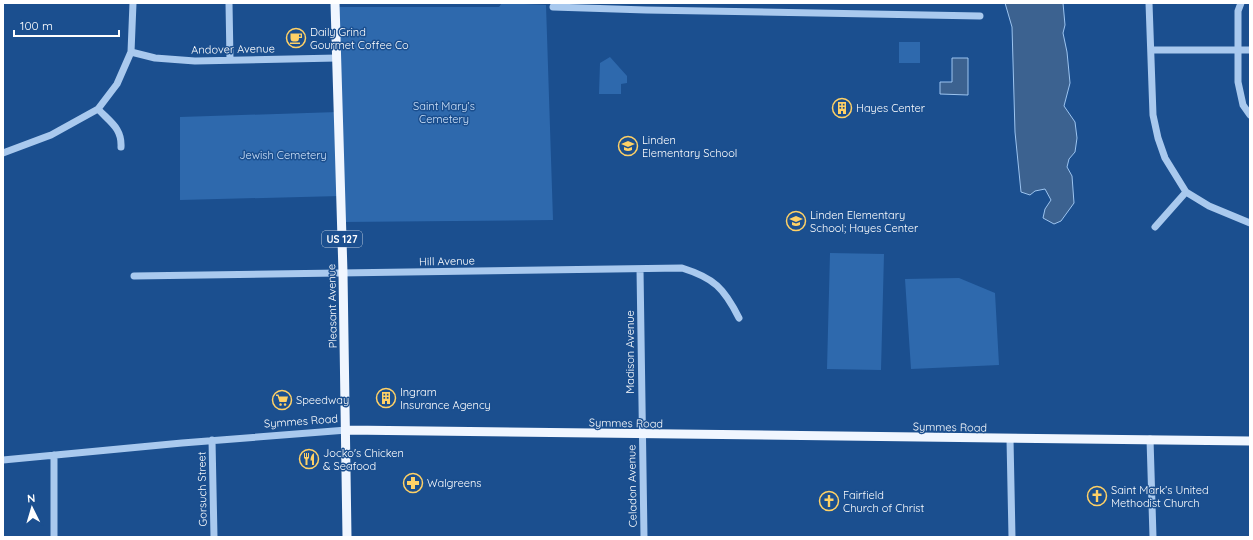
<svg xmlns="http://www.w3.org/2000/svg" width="1253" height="540" font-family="Quicksand,sans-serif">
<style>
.green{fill:#2e69ad}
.water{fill:#3c6290;stroke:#9cc4f0}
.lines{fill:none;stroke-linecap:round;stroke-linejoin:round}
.minor{stroke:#a9c9ee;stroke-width:7}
.major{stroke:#f0f6ff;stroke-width:9}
.labels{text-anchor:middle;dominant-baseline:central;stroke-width:3;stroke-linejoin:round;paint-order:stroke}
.shield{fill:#1b4f8f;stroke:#bbcadd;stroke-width:1}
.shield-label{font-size:10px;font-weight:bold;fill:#fff}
.poi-label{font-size:11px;fill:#fff;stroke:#1b4f8f;text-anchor:start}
.street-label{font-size:11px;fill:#fff;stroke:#1b4f8f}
.park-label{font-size:11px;fill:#cfe3fa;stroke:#1b4f8f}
</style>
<rect width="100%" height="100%" fill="#1b4f8f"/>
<!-- green -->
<path class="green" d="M502,3L546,5L553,220L341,222L340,196L180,200V117L338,112L335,7H499Z
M899,42H920V63H899Z
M610,57L627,76V83L621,84V94H599L600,63Z
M830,253L884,254L881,370L827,369Z
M959,278L995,293L999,365L911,369L905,279Z"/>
<!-- water -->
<path class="water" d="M1005,3H1063L1065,25L1063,33L1067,52L1070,83L1064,106L1075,122L1077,138L1075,152L1069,159L1067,167L1072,176L1074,203L1061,221L1054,224L1043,218L1045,209L1051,200L1045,189L1035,191L1030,195L1021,192L1015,132L1012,27Z
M952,58H968V95L940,94V82H952Z"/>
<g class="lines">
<!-- minor -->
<path class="minor" d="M229,3L230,60
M1149,3L1153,115L1158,138L1165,158L1186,192L1209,206L1250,223
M1241,3L1238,11V82L1243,105L1250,115
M553,7L646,10L980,16
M1151,50H1250
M131,52L155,58L195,61L337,58
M98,109C110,122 122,128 121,147
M3,153L51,135L98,109L117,84L131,52L133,3
M1155,227L1186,192
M640,269L644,537
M134,276L682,268C714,278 724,288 739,318
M1010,439L1012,537
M1150,439L1153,537
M212,440L214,537
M54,455V537
M3,460L182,443L347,430"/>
<!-- major -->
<path class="major" d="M335,3L343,273L347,537
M347,430L1250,441"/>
</g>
<!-- icons -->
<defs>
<g id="cafe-ring" transform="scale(1)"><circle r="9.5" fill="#1b4f8f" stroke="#ffd166" stroke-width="1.5"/><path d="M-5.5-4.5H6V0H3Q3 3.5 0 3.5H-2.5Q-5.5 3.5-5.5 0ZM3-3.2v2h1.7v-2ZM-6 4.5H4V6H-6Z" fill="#ffd166"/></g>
<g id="building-ring" transform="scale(1)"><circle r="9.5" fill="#1b4f8f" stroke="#ffd166" stroke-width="1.5"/><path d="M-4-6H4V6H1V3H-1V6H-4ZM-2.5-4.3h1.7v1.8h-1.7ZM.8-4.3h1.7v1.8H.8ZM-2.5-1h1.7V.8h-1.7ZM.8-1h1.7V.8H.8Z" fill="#ffd166"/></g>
<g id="school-ring" transform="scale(1)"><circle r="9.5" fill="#1b4f8f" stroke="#ffd166" stroke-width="1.5"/><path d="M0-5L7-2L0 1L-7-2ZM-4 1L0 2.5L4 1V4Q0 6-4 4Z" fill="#ffd166"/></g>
<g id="supermarket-ring" transform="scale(1)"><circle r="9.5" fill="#1b4f8f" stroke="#ffd166" stroke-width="1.5"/><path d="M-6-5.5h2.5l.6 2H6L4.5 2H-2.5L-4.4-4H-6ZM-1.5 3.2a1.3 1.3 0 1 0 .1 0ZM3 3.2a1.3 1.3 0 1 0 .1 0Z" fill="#ffd166"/></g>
<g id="restaurant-ring" transform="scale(1)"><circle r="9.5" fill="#1b4f8f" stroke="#ffd166" stroke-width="1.5"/><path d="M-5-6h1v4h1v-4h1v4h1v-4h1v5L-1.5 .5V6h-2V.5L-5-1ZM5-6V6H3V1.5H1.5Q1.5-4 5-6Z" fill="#ffd166"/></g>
<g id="pharmacy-ring" transform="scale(1)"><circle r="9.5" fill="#1b4f8f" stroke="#ffd166" stroke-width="1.5"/><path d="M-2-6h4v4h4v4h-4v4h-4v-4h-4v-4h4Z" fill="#ffd166"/></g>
<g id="church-ring" transform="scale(1)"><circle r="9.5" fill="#1b4f8f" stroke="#ffd166" stroke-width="1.5"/><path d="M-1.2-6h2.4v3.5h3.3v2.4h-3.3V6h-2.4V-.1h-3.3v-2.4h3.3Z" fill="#ffd166"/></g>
</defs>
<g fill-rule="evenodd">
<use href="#cafe-ring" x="296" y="38"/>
<use href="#building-ring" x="842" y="108"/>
<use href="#school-ring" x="628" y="146"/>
<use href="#school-ring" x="796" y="221"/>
<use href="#building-ring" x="386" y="398"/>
<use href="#supermarket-ring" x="282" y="400"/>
<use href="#restaurant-ring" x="309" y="459"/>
<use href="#pharmacy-ring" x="413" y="483"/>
<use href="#church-ring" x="1097" y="496"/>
<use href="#church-ring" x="829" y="501"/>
</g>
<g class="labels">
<!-- shield labels -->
<rect class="shield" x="322" y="231" width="40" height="16" rx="3"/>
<g class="shield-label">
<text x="342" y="239">US 127</text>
</g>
<!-- poi labels -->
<g class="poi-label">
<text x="310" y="32">Daily Grind<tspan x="310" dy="13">Gourmet Coffee Co</tspan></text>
<text x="856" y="108">Hayes Center</text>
<text x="642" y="140">Linden<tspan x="642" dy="13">Elementary School</tspan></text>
<text x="810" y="215">Linden Elementary<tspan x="810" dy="13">School; Hayes Center</tspan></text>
<text x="400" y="392">Ingram<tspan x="400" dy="13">Insurance Agency</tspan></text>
<text x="296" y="400">Speedway</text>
<text x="323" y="453">Jocko's Chicken<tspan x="323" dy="13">&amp; Seafood</tspan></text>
<text x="427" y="483">Walgreens</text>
<text x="1111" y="490">Saint Mark’s United<tspan x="1111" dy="13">Methodist Church</tspan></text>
<text x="843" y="495">Fairfield<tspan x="843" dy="13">Church of Christ</tspan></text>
</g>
<!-- street labels -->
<g class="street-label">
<text transform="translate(233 49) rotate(-1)">Andover Avenue</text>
<text transform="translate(447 261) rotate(-1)">Hill Avenue</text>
<text transform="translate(332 306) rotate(-91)">Pleasant Avenue</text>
<text transform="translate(630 352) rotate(-90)">Madison Avenue</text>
<text transform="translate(301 421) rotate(-4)">Symmes Road</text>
<text transform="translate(626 423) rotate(1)">Symmes Road</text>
<text transform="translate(950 427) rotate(1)">Symmes Road</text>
<text transform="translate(632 486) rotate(-91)">Celadon Avenue</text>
<text transform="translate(202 489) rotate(-91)">Gorsuch Street</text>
</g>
<!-- park labels -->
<g class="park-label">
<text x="444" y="106">Saint Mary’s<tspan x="444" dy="13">Cemetery</tspan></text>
<text x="283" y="155">Jewish Cemetery</text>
</g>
</g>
<!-- border -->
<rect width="1253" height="540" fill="none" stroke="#ffffff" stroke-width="8"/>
<!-- north arrow -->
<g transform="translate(32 508) rotate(355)" stroke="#1b4f8f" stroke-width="3" paint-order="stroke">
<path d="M0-3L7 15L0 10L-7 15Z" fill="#ffffff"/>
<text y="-6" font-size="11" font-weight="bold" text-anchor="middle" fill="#ffffff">N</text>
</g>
<!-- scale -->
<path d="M14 30v6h105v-6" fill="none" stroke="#ffffff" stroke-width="2"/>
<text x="20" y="30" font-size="12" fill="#ffffff" stroke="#1b4f8f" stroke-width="3" paint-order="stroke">100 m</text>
</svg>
